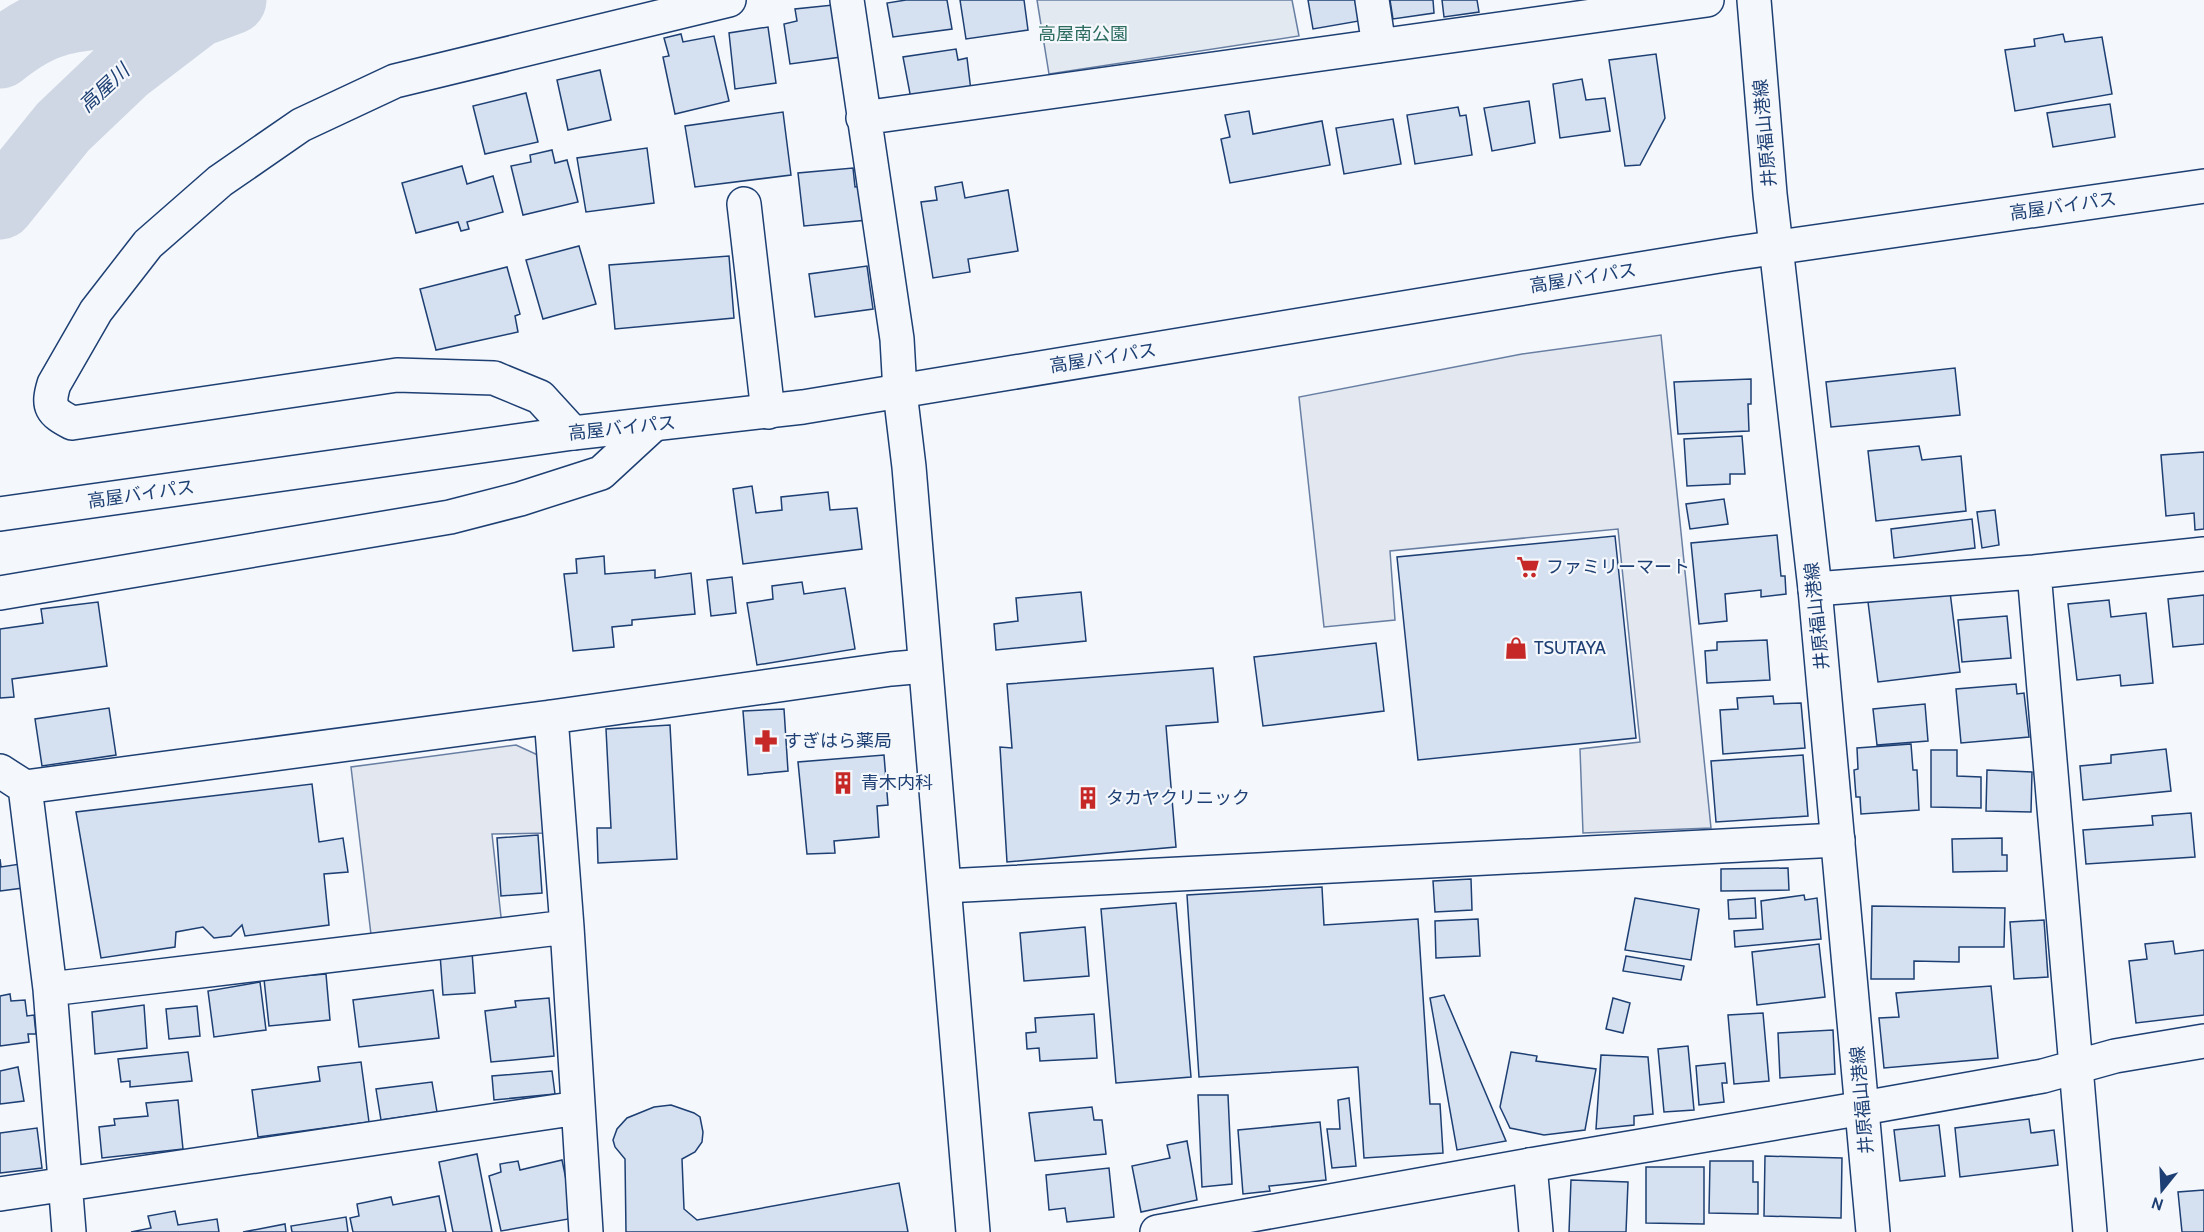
<svg xmlns="http://www.w3.org/2000/svg" width="2204" height="1232" font-family="Cabin,'Noto Sans JP',sans-serif">
<style>
.green{fill:#e3e9f0;stroke:#687fa3;stroke-width:1.5}
.parking{fill:#e3e8f0;stroke:#687fa3;stroke-width:1.5}
.lines{fill:none;stroke-linecap:round;stroke-linejoin:round}
.stream{stroke:#cfd7e4;stroke-width:12}
.river{stroke:#cfd7e4;stroke-width:69}
.building{fill:#d5e0f0;stroke:#1d3f73;stroke-width:1.5}
.street-casing{stroke:#1d3f73;stroke-width:36}
.secondary-casing{stroke:#1d3f73;stroke-width:36}
.primary-casing{stroke:#1d3f73;stroke-width:36}
.highway-casing{stroke:#1d3f73;stroke-width:36}
.street{stroke:#f4f7fb;stroke-width:33}
.secondary{stroke:#f4f7fb;stroke-width:33}
.primary{stroke:#f4f7fb;stroke-width:33}
.highway{stroke:#f4f7fb;stroke-width:33}
.labels{text-anchor:middle;dominant-baseline:central;stroke-width:4.5;stroke-linejoin:round;paint-order:stroke}
.park-label{font-size:18px;fill:#2c6c60;stroke:#f4f7fb}
.street-label{font-size:18px;fill:#1d3f73;stroke:#f4f7fb}
.poi-label{font-size:18px;fill:#1d3f73;stroke:#f4f7fb;text-anchor:start}
.water-label{font-size:20px;font-style:italic;fill:#1d3f73;stroke:#f4f7fb}
</style>
<rect width="100%" height="100%" fill="#f4f7fb"/>
<!-- green -->
<path class="green" d="M1037,0H1292L1299,36L1049,74Z"/>
<!-- parking -->
<path class="parking" d="M1661,335L1711,828L1583,833L1580,749L1640,742L1618,529L1390,551L1395,620L1324,627L1299,397L1522,354Z
M516,745L540,756L552,833L492,834L502,926L372,943L351,767Z"/>
<g class="lines">
<!-- stream -->
<path class="stream" d="M0,31L10,27L48,25"/>
<!-- river -->
<path class="river" d="M0,54C14,43 31,31 48,25C86,10 154,14 197,13
M0,205L63,127L125,68L197,13L232,0"/>
</g>
<!-- building -->
<path class="building" d="M906,0H947L952,29L893,37L887,3Z
M960,0H1024L1028,30L966,39Z
M1308,0H1355L1359,21L1313,29Z
M1390,0H1433L1434,13L1393,19Z
M1442,0H1477L1479,12L1444,17Z
M833,5L841,57L790,64L784,24L797,21L795,9Z
M768,27L776,83L735,89L729,33Z
M681,34L683,42L714,36L729,101L675,114L663,57L669,56L664,38Z
M2063,34L2065,42L2102,37L2112,94L2015,111L2005,50L2035,46L2034,39Z
M956,49L958,60L967,58L971,91L911,99L903,57Z
M1656,54L1665,118L1640,165L1625,166L1609,60Z
M600,70L611,120L568,130L557,80Z
M1582,79L1586,100L1605,98L1610,131L1560,138L1553,84Z
M526,93L538,142L485,154L473,106Z
M1529,101L1535,143L1492,151L1484,108Z
M2110,104L2115,137L2053,147L2047,113Z
M1458,107L1460,116L1466,115L1472,155L1415,164L1407,115Z
M1249,111L1253,134L1322,121L1330,165L1230,183L1221,139L1230,137L1225,115Z
M783,112L791,175L695,187L685,126Z
M1393,119L1401,164L1344,174L1336,128Z
M647,148L654,203L586,212L577,158Z
M552,150L555,163L567,160L578,202L523,215L511,166L531,162L530,155Z
M462,166L467,184L493,176L503,212L467,222L469,229L461,231L458,222L416,233L402,183Z
M853,168L855,187L864,186L868,220L804,226L798,173Z
M962,182L965,198L1008,190L1018,251L968,259L970,272L933,278L921,202L937,200L935,187Z
M579,246L596,304L543,319L526,260Z
M729,256L734,318L615,329L609,265Z
M867,266L873,309L815,317L809,274Z
M507,267L520,314L515,316L518,332L436,350L420,289Z
M1955,368L1960,415L1831,427L1826,382Z
M1751,379V404H1748L1749,431L1678,434L1674,382Z
M1742,436L1745,474H1730V484L1687,486L1684,439Z
M1919,446L1922,460L1961,456L1966,511L1876,521L1868,451Z
M2204,452V529L2195,530L2194,513L2166,516L2161,455Z
M752,486L756,513L782,510L781,497L828,492L830,510L857,508L862,549L743,564L733,489Z
M1724,499L1728,524L1690,529L1686,504Z
M1995,510L1999,545L1982,548L1977,512Z
M1972,519L1975,548L1894,558L1891,529Z
M1777,535L1781,576H1785L1786,594L1761,597V590L1725,594L1727,621L1699,624L1691,543Z
M1615,536L1636,738L1418,760L1397,557Z
M604,556L605,574L655,570V578L691,573L695,614L632,620V625L612,627L614,647L573,651L564,574L577,573L576,559Z
M732,577L736,613L711,616L707,580Z
M802,582L804,594L845,588L855,649L757,665L747,603L773,599L772,586Z
M1081,592L1086,641L996,650L994,624L1018,621L1016,598Z
M1950,592L1960,672L1878,682L1868,602Z
M2204,595V644L2173,647L2168,599Z
M2109,600L2111,617L2146,613L2153,683L2121,686L2120,675L2077,680L2068,604Z
M98,602L107,666L12,679L14,697L0,698V629L43,623L41,609Z
M2007,616L2011,658L1962,662L1958,620Z
M1767,640L1770,680L1707,683L1705,651L1717,650V642Z
M1376,643L1384,711L1263,726L1254,657Z
M1213,668L1218,722L1166,726L1176,847L1007,862L1000,747L1012,748L1007,684Z
M2016,684L2017,694L2024,693L2029,737L1961,743L1956,689Z
M1773,696L1774,704L1801,703L1805,748L1723,754L1720,710L1738,709L1737,698Z
M1925,704L1928,741L1877,745L1873,709Z
M109,708L116,755L42,766L35,719Z
M784,709L788,771L748,775L743,711Z
M670,725L677,859L598,863L597,828H611L606,729Z
M1911,744L1913,770H1917L1919,810L1861,814L1860,797H1856L1854,770L1858,769L1857,748Z
M2166,749L2171,791L2083,800L2080,766L2111,763V755Z
M1931,750H1957V776L1981,777V808L1931,807Z
M884,755L888,805L877,806L879,837L834,841L835,853L807,854L798,762Z
M1803,755L1808,816L1716,822L1711,761Z
M1987,770L2032,772L2031,812L1986,811Z
M312,784L319,842L343,838L348,872L324,874L329,925L245,936L242,925L231,936L214,938L203,927L176,932L175,947L101,958L76,812Z
M2191,813L2195,857L2086,864L2083,830L2153,825L2152,816Z
M538,835L542,893L501,896L497,838Z
M2002,838V855H2007V871L1953,872L1952,839Z
M0,859L1,867L20,864L23,888L0,891Z
M1788,868L1789,890L1721,891V869Z
M1471,879L1472,910L1435,912L1433,881Z
M1322,887L1324,925L1418,919L1430,1104H1440L1443,1153L1364,1158L1358,1067L1199,1077L1187,895Z
M1804,895L1805,900L1817,898L1821,939L1735,947L1734,931L1763,929L1761,901Z
M1635,898L1699,909L1691,960L1625,950Z
M1755,898L1756,918L1729,919L1728,900Z
M1176,903L1191,1077L1116,1083L1101,909Z
M1872,906L2005,908L2004,947H1959V962L1914,961V979H1871Z
M1478,919L1480,956L1436,958L1435,921Z
M2044,920L2048,977L2014,979L2010,922Z
M1085,927L1089,976L1024,981L1020,933Z
M2173,941L2175,954L2204,950V1015L2136,1023L2129,961L2147,959L2145,944Z
M1819,944L1825,997L1757,1005L1752,952Z
M472,952L475,993L443,995L440,954Z
M1626,956L1684,966L1681,980L1623,971Z
M326,974L330,1020L269,1026L264,979Z
M260,982L266,1030L214,1037L208,991Z
M1991,986L1998,1058L1884,1068L1879,1018L1899,1017L1896,993Z
M433,990L439,1038L359,1047L353,1000Z
M10,994L11,1001L25,1000L27,1016L34,1015L36,1034H28L29,1042L0,1046V996Z
M1444,995L1506,1141L1457,1150L1430,998Z
M549,998L554,1056L491,1062L485,1011L516,1007L515,1001Z
M1613,998L1630,1003L1623,1033L1606,1029Z
M144,1005L147,1048L95,1054L92,1012Z
M197,1006L200,1036L169,1039L166,1009Z
M1763,1013L1769,1081L1734,1084L1728,1015Z
M1094,1014L1097,1058L1040,1061L1039,1048L1027,1049L1026,1033L1036,1032L1035,1018Z
M1833,1030L1835,1074L1780,1078L1778,1033Z
M1688,1046L1694,1110L1664,1112L1658,1049Z
M188,1052L192,1081L130,1087V1081L121,1082L118,1059Z
M1511,1052L1537,1056L1536,1061L1596,1069L1585,1130L1544,1135L1510,1128L1500,1107Z
M1601,1055L1648,1057L1653,1114L1634,1116V1125L1596,1129Z
M361,1062L369,1122L258,1137L252,1090L320,1081L318,1067Z
M1725,1063L1727,1083H1722L1724,1102L1699,1105L1696,1066Z
M18,1067L24,1101L0,1104V1071Z
M552,1071L555,1094L494,1100L492,1076Z
M432,1082L437,1112L381,1120L376,1089Z
M1198,1095H1228L1232,1184L1202,1187Z
M1349,1098L1356,1166L1332,1168L1327,1129H1340L1338,1100Z
M178,1100L183,1149L102,1158L99,1127L115,1125L114,1119L148,1116L146,1103Z
M671,1105L694,1113L700,1117L703,1132L702,1142L695,1152L682,1159L684,1209L697,1220L899,1183L908,1232H626L625,1159L615,1147L613,1140L617,1129L627,1118L654,1107Z
M1092,1107L1094,1120H1102L1106,1154L1035,1161L1029,1113Z
M2029,1119L2031,1133L2054,1130L2058,1165L1960,1177L1955,1128Z
M1320,1122L1326,1180L1269,1186L1270,1191L1243,1194L1238,1130Z
M1939,1125L1945,1176L1900,1181L1894,1130Z
M37,1128L42,1168L0,1173V1133Z
M1187,1141L1197,1200L1141,1212L1132,1166L1170,1158L1167,1145Z
M477,1154L492,1232H453L439,1162Z
M1765,1156L1842,1158L1841,1218L1764,1216Z
M562,1160L574,1218L501,1231L489,1176L501,1172L500,1164L518,1161L520,1170Z
M1710,1161H1753V1182H1758V1214L1709,1213Z
M1646,1167H1704V1224L1646,1223Z
M1109,1168L1114,1217L1067,1222L1065,1208L1049,1210L1046,1175Z
M1571,1180L1628,1182L1626,1232H1569Z
M2204,1190V1232H2182L2178,1192Z
M439,1196L446,1232H353L350,1218L359,1216L357,1204L391,1197L393,1205Z
M175,1211L178,1225L217,1219L219,1232H131L151,1228L148,1216Z
M346,1217L348,1232H292L291,1226Z
M285,1224L286,1232H243Z"/>
<g class="lines">
<!-- street casing -->
<g class="street-casing">
<path id="street" d="M847,0L897,339L900,392
M1372,0L1379,46
M863,118L1707,0
M744,204L768,412
M573,433L540,397L494,378L397,375L72,423C51,412 47,407 54,384L96,311L148,244L220,181L301,125L395,81L729,0
M2034,572L2090,1232
M1815,589L2034,572L2204,554
M0,593L450,517L520,499L601,473L653,425
M551,717L567,927L586,1232
M0,771L25,787
M945,886L1838,840
M50,989L567,927
M1863,1108L2043,1076L2115,1056L2204,1041
M1530,1165L1536,1232
M0,1194L578,1108
M69,1232L50,989L25,787L551,717L891,669L925,666"/>
</g>
<!-- secondary casing -->
<g class="secondary-casing">
<path id="secondary" d="M900,392L909,467L973,1232
M1157,1232L1530,1165L1863,1108"/>
</g>
<!-- primary casing -->
<g class="primary-casing">
<path id="primary" d="M1754,0L1770,194L1815,589L1873,1232"/>
</g>
<!-- highway casing -->
<g class="highway-casing">
<path id="highway" d="M0,514L573,433L803,407L1731,254L2204,186"/>
</g>
<!-- street -->
<use href="#street" class="street"/>
<!-- secondary -->
<use href="#secondary" class="secondary"/>
<!-- primary -->
<use href="#primary" class="primary"/>
<!-- highway -->
<use href="#highway" class="highway"/>
</g>
<!-- icons -->
<defs>
<g id="supermarket-bare" transform="scale(1.8)"><path d="M-6-5.5h2.5l.6 2H6L4.5 2H-2.5L-4.4-4H-6ZM-1.5 3.2a1.3 1.3 0 1 0 .1 0ZM3 3.2a1.3 1.3 0 1 0 .1 0Z" fill="#c62828" stroke="#f4f7fb" stroke-width="2.5" paint-order="stroke"/></g>
<g id="shop-bare" transform="scale(1.8)"><path d="M-5-2.5h2.3a2.7 3.5 0 0 1 5.4 0H5L5.5 6h-11ZM-1.5-2.5h3a1.5 2.3 0 0 0-3 0Z" fill="#c62828" stroke="#f4f7fb" stroke-width="2.5" paint-order="stroke"/></g>
<g id="pharmacy-bare" transform="scale(1.8)"><path d="M-2-6h4v4h4v4h-4v4h-4v-4h-4v-4h4Z" fill="#c62828" stroke="#f4f7fb" stroke-width="2.5" paint-order="stroke"/></g>
<g id="building-bare" transform="scale(1.8)"><path d="M-4-6H4V6H1V3H-1V6H-4ZM-2.5-4.3h1.7v1.8h-1.7ZM.8-4.3h1.7v1.8H.8ZM-2.5-1h1.7V.8h-1.7ZM.8-1h1.7V.8H.8Z" fill="#c62828" stroke="#f4f7fb" stroke-width="2.5" paint-order="stroke"/></g>
</defs>
<g fill-rule="evenodd">
<use href="#supermarket-bare" x="1528" y="567"/>
<use href="#shop-bare" x="1516" y="648"/>
<use href="#pharmacy-bare" x="766" y="741"/>
<use href="#building-bare" x="843" y="783"/>
<use href="#building-bare" x="1088" y="798"/>
</g>
<g class="labels">
<!-- park labels -->
<g class="park-label">
<text x="1083" y="34">高屋南公園</text>
</g>
<!-- street labels -->
<g class="street-label">
<text transform="translate(1765 133) rotate(-95)">井原福山港線</text>
<text transform="translate(2063 206) rotate(-8)">高屋バイパス</text>
<text transform="translate(1583 278) rotate(-9)">高屋バイパス</text>
<text transform="translate(1103 358) rotate(-9)">高屋バイパス</text>
<text transform="translate(622 428) rotate(-6)">高屋バイパス</text>
<text transform="translate(141 494) rotate(-8)">高屋バイパス</text>
<text transform="translate(1817 616) rotate(-96)">井原福山港線</text>
<text transform="translate(1862 1100) rotate(-95)">井原福山港線</text>
</g>
<!-- poi labels -->
<g class="poi-label">
<text x="1546" y="567">ファミリーマート</text>
<text x="1534" y="648">TSUTAYA</text>
<text x="784" y="741">すぎはら薬局</text>
<text x="861" y="783">青木内科</text>
<text x="1106" y="798">タカヤクリニック</text>
</g>
<!-- water labels -->
<g class="water-label">
<text transform="translate(104 88) rotate(-43)">高屋川</text>
</g>
</g>
<!-- north arrow -->
<g transform="translate(2162 1190) rotate(198)" stroke="#f4f7fb" stroke-width="4.5" paint-order="stroke">
<path d="M0-4.5L10 22L0 15L-10 22Z" fill="#1d3f73"/>
<text y="-9" font-size="16" font-weight="bold" text-anchor="middle" fill="#1d3f73">N</text>
</g>
</svg>
